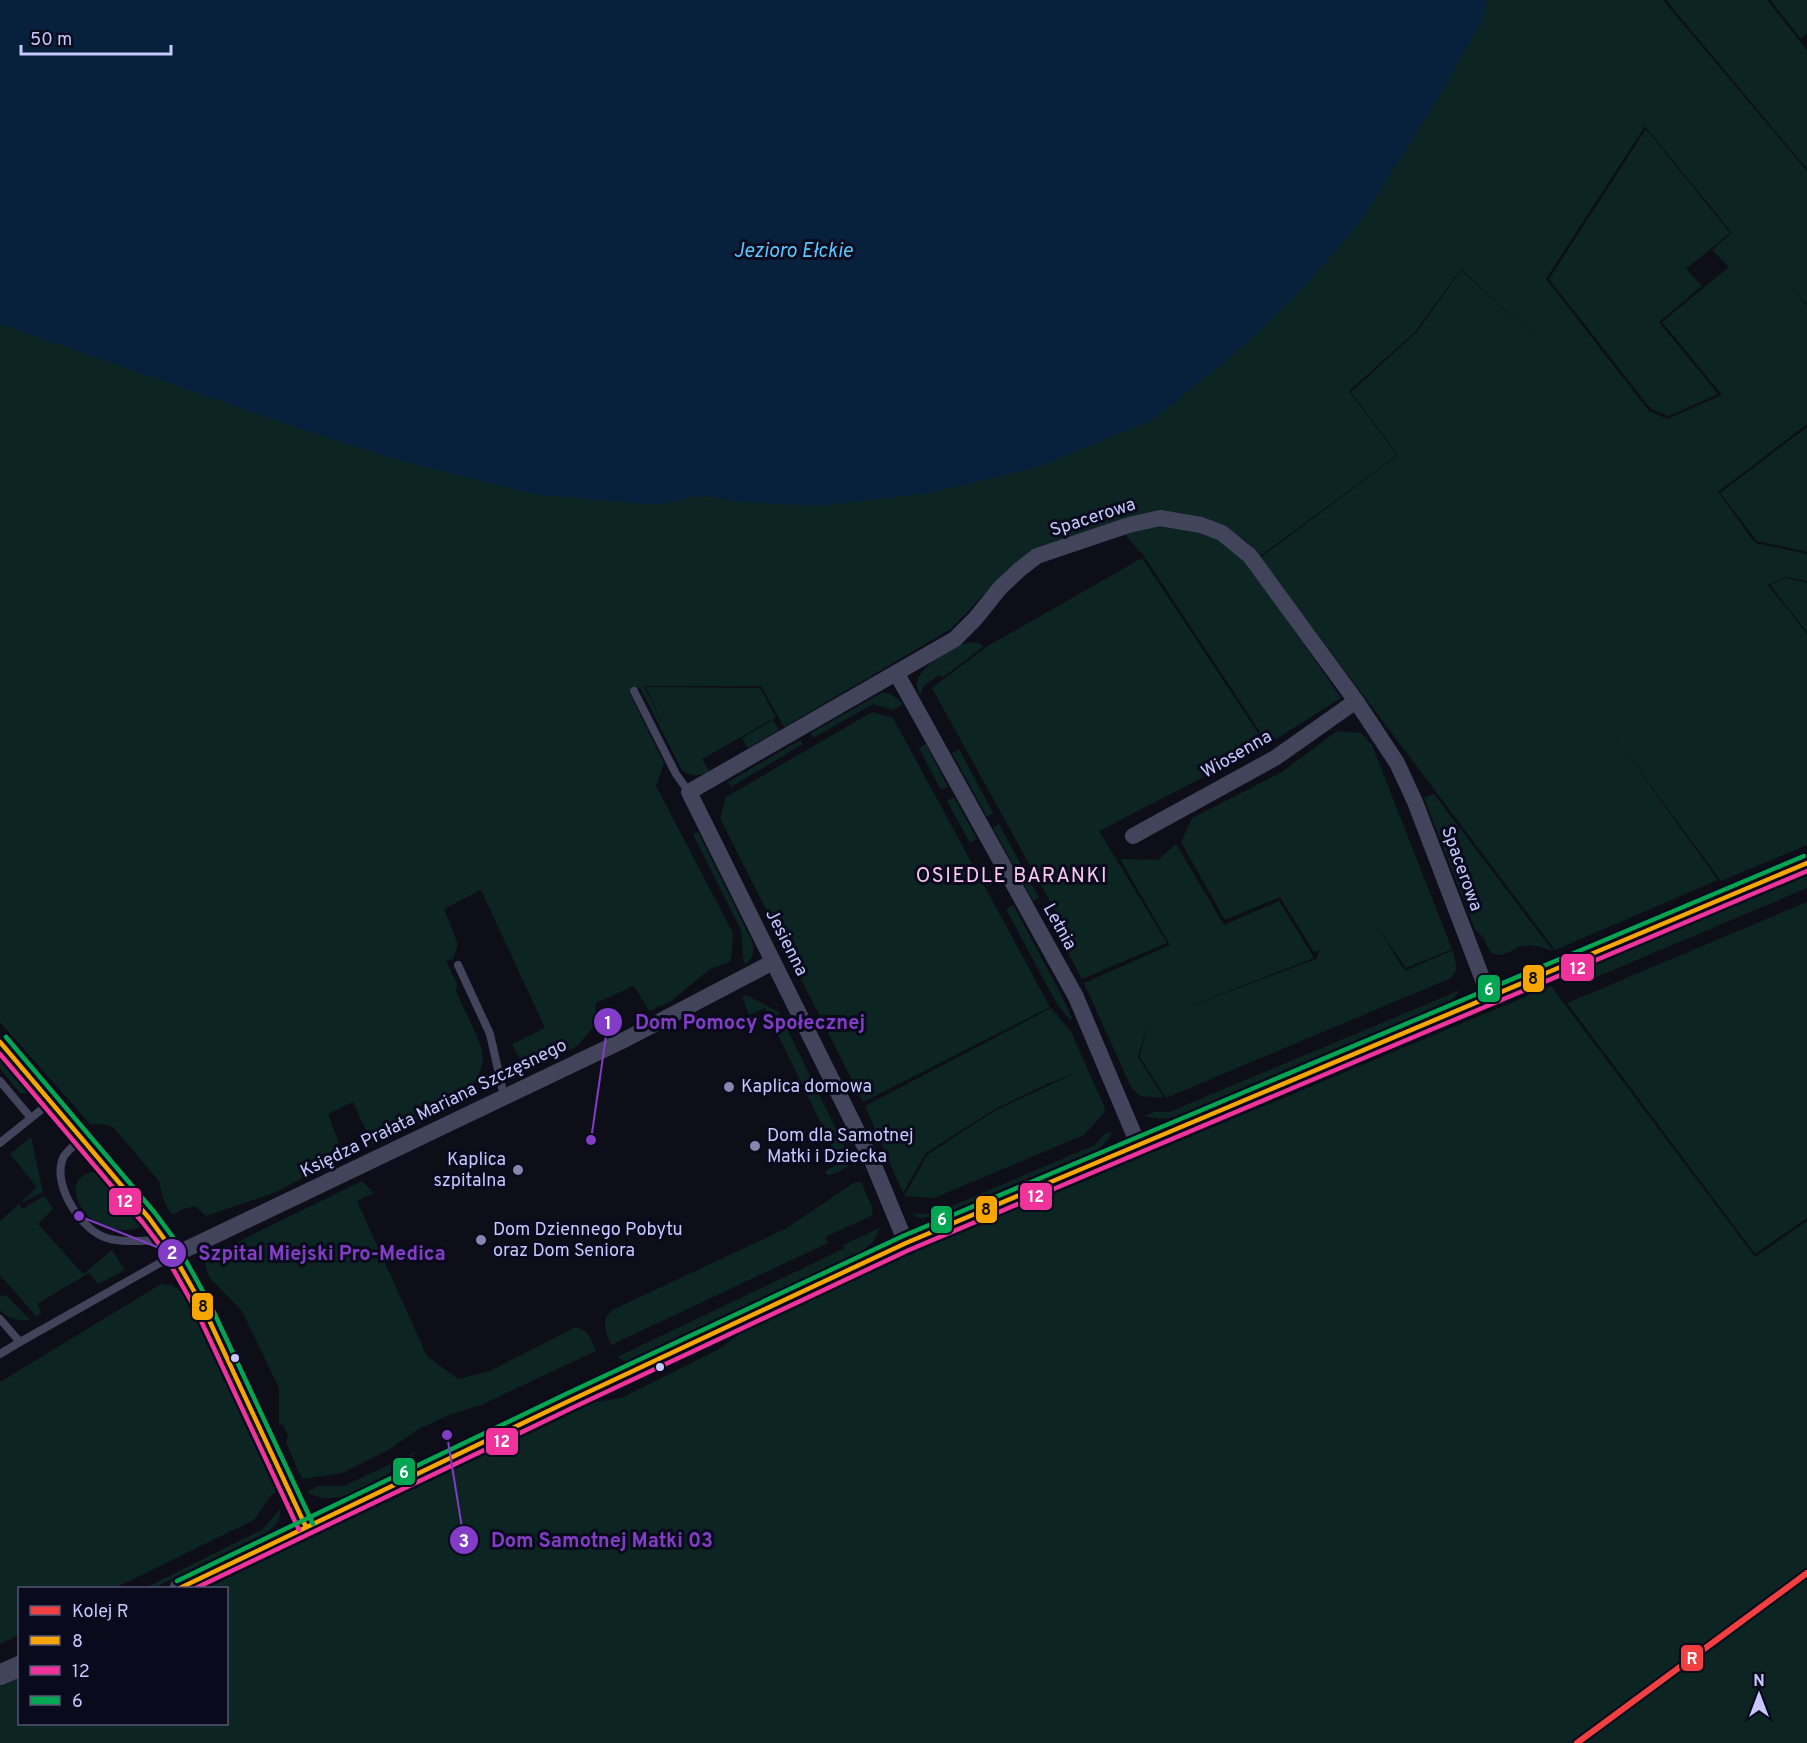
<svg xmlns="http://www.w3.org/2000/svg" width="1807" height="1743" font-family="Overpass,sans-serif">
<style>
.green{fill:#0c2422;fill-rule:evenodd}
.water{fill:#07213c}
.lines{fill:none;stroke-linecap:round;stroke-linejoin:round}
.service{stroke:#41445b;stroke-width:8}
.minor{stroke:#41445b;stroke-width:16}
.tertiary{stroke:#41445b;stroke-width:21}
.bus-1-casing{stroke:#0a0a1d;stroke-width:9}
.bus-2-casing{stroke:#0a0a1d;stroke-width:9}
.bus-3-casing{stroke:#0a0a1d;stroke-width:9}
.bus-1{stroke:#f7a600;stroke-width:4.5}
.bus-2{stroke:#ef339a;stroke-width:4.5}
.bus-3{stroke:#00a651;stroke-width:4.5}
.rail-1-casing{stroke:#0a0a1d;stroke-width:10}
.rail-1{stroke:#f24040;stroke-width:6}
.poi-dot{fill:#8687ae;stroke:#0a0a1d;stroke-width:2}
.bus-dot{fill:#c6c8ff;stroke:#0a0a1d;stroke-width:2}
.labels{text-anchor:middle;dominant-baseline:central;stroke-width:6;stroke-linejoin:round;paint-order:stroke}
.street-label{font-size:18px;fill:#c6c8ff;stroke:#0a0a1d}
.poi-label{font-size:18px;fill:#c6c8ff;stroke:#0a0a1d;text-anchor:start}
.water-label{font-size:20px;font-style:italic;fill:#54c8ff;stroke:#0a0a1d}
.neighbourhood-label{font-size:20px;letter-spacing:1.5px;fill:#ffc8f3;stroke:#0a0a1d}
.leader{fill:none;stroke:#823cc5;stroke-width:2}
.callout-dot{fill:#823cc5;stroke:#0a0a1d;stroke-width:2}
.mark-label{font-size:18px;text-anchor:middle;font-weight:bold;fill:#fff}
.callout-label{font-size:20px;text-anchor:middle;font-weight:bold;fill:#823cc5;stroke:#0a0a1d;stroke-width:6;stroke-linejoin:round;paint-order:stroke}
.line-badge{stroke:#0a0a1d;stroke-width:2}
.badge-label{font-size:16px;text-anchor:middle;font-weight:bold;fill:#fff}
.pale-badge-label{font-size:16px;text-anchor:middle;font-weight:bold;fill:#111}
</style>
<rect width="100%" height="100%" fill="#0e0e19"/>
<!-- green -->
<path class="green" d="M1417,0H1663L1807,171V305L1788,282L1807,306V424L1718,492L1755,543L1807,554V581L1786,577L1768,585L1807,634V845L1721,881L1608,727L1718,880L1555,950L1260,558L1398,455L1351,392L1417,332L1461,270L1575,374L1461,269L1415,332L1349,391L1397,455L1259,557L1245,540L1205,519L1181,513L1157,512L1031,555L1009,568L951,629L784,727L761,686H644L664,726L646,687L760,688L776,717L702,759L709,771C699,777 691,777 682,770L640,688L642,687L629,692L664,763L656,786L733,933L731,961L710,969L670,1002L649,1011L634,986L596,1003L595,1025L577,1046L541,1064L521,1061L512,1044L545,1028L481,890L444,909L458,944L453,959L446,961L457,984L456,991C462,1006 479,1037 482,1051C490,1099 406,1130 372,1144L353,1102L328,1114L339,1143L310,1174L274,1193L206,1216L195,1206L180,1210L175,1214L170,1213L163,1198L159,1181L113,1127L102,1124H90L0,1022V207L706,496L730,500ZM1645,126L1732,233L1712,250L1729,267L1662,322L1722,395L1667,419L1649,411L1546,279Z
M1666,0H1767L1807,50V169Z
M1770,0H1807V33L1801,39Z
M1646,129L1730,233L1686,269L1702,286L1659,322L1718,394L1669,416L1651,409L1549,279Z
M1807,427V552L1757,541L1720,493Z
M1173,525L1199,531L1224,543L1250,566L1341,698L1268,744L1144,556L1123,533L1146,526Z
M1142,558L1266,745L1099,831L1167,943L1082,979L1056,930L1063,925L932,688L986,647Z
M1786,578L1807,583V632L1770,585Z
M976,642L984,646L942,678L939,675L924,686L920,695C918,690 916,686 917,681C919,670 946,650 957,646C962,644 970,643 976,642Z
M881,693H890L903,704L893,710L873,704L813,738L811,733Z
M872,712L893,718L1050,1007L863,1102L720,818L726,797Z
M773,720L779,730L748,748L742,738Z
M1337,731L1361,733L1372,745L1452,949L1406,968L1376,925L1405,971L1453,950L1457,969L1451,978L1166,1098L1140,1057L1148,1022L1138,1057L1164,1098L1140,1096L1131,1087L1084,983L1170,945L1120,859L1158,860L1176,844L1224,925L1279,901L1314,958L1162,1017L1316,959L1320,950L1314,952L1280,897L1225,920L1181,842L1192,818L1282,772Z
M800,740L803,744L731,787L728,782Z
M926,744L948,787L941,790L919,748Z
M959,749L993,813L987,817L952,753Z
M1434,794L1553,951C1544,948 1534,944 1524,946C1509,949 1508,958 1491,953L1483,937L1475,929L1424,798Z
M954,797L977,839L970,843L947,801Z
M999,824L1039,898L1033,901L993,828Z
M698,832L752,941C755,952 754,957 745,965C741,954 744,940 740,928L693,834Z
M1807,876V888L1580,984L1573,982L1569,976Z
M1807,902V1218L1755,1254L1567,1003Z
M1013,905L1060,992L1072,1018L1070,1020L1057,1004L1006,909Z
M1551,986L1755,1257L1807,1221V1743H0V1687L19,1678L20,1724H226V1588H207L596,1402L621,1398L717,1350L746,1330L912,1253Z
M1460,990L1452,1000L1174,1117L1162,1119L1144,1116L1154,1112H1169Z
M746,995L779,1012L852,1162C846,1168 836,1175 827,1175L825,1171L840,1163L765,1008L749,1015L742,997Z
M1051,1008L1071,1032L1105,1108L1104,1113L1084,1135L934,1198L904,1196L928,1154L996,1110L1080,1071L1045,1085L995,1109L926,1153L903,1193L865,1106Z
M0,1053L29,1087V1091L25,1094L20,1093L0,1069Z
M1112,1132L1107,1141L1100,1148L939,1216L920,1218L912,1214L935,1213L1095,1145L1104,1134Z
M31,1137L43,1192L23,1202L22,1201L37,1187L10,1154Z
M98,1171L104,1175L144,1221L143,1226C90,1248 48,1175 98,1171Z
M362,1181L374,1193L357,1201L427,1356L458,1379L490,1371L576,1327C589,1331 592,1340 596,1351L481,1405L449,1415L417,1430L390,1449L342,1473L302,1479L286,1443L288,1436L283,1425L279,1424V1388L242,1311L209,1277L205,1264L211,1256L219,1251Z
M855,1182H861L873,1209L871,1216L825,1237L828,1243L611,1345C605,1330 600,1319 614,1309L785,1229Z
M44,1196L53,1209L38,1224L83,1274L112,1250L125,1270L98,1284L89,1273L37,1304L42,1313L36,1316L0,1275V1221L19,1204L23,1209Z
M880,1228L874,1241L864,1250L632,1360L624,1361L617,1357L845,1248L843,1245Z
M161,1284L171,1285L182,1292L278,1490L271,1495L254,1520L115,1588H20L19,1635L0,1644V1382Z
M6,1295L30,1320C18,1321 8,1319 0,1310V1296Z
M418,1451C392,1472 341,1514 307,1492L318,1486H344Z
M280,1509C281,1520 276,1524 269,1531L154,1588H145L263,1529Z"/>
<!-- water -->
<path class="water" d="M0,0H1487L1482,21L1436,102L1361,221L1306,285L1246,344L1154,419L1041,466L930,493L817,506L741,502L706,496L692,497L657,505L533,494L395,459L313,433L0,324Z"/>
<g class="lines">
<!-- service -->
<path class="service" d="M634,691L676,774L689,792
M458,965L490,1034L504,1096
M0,1042L149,1218L165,1240L203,1307L306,1526
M0,1081L31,1118
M80,1139C76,1144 68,1150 64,1156C50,1182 80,1228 104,1237C122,1244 146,1240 165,1240
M0,1143L51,1102
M0,1319L20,1342L0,1354
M20,1342L174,1255"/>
<!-- minor -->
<path class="minor" d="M897,674L1076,997L1138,1144
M1133,836L1275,758L1356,701
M906,1243L873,1163L689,792L955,639L975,619L1000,588L1019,570L1037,556L1129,525L1160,518L1201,525L1222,533L1250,556L1356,701L1397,763L1415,802L1489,996
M174,1255L626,1039L773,962"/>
<!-- tertiary -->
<path class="tertiary" d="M180,1588L569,1401L906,1243L1138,1144L1807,863
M0,1675L20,1666"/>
<!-- bus-1 casing -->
<g class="bus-1-casing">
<path id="bus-1" d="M0,1042L149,1218L165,1240L203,1307L306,1527
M180,1588L569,1401L906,1243L1807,863"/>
</g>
<!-- bus-2 casing -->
<g class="bus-2-casing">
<path id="bus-2" d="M0,1054L143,1223L159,1244L196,1310L299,1530
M196,1588L572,1408L909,1250L1807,871"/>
</g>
<!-- bus-3 casing -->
<g class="bus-3-casing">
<path id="bus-3" d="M6,1037L155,1213L172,1236L210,1304L313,1524
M177,1581L566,1394L903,1236L1804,856"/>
</g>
<!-- bus-1 -->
<use href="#bus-1" class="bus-1"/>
<!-- bus-2 -->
<use href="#bus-2" class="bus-2"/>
<!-- bus-3 -->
<use href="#bus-3" class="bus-3"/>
<!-- rail-1 casing -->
<g class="rail-1-casing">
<path id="rail-1" d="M1577,1743L1807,1573"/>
</g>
<!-- rail-1 -->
<use href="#rail-1" class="rail-1"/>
</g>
<!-- markers -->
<g class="poi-dot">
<circle cx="729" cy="1087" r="6"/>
<circle cx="755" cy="1146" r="6"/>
<circle cx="518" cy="1170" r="6"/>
<circle cx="481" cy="1240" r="6"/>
</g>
<g class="bus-dot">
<circle cx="235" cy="1358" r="5"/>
<circle cx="660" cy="1367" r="5"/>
</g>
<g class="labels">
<!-- street labels -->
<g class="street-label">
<text transform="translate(1093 518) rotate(-18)">Spacerowa</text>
<text transform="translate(1237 755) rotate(-30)">Wiosenna</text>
<text transform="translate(1461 869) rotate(70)">Spacerowa</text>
<text transform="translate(1059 927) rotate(61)">Letnia</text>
<text transform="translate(786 943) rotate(63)">Jesienna</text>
<text transform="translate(434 1109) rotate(-26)">Księdza Prałata Mariana Szczęsnego</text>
</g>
<!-- poi labels -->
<g class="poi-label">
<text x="741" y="1087">Kaplica domowa</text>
<text x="767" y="1136">Dom dla Samotnej<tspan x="767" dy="21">Matki i Dziecka</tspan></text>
<text x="506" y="1160" text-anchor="end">Kaplica<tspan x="506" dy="21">szpitalna</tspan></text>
<text x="493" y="1230">Dom Dziennego Pobytu<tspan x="493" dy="21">oraz Dom Seniora</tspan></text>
</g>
<!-- water labels -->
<g class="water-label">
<text x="793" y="252">Jezioro Ełckie</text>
</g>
<!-- neighbourhood labels -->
<g class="neighbourhood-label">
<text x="1012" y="877">OSIEDLE BARANKI</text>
</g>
</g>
<!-- callouts -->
<path class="leader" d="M591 1140L608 1022M79 1216L172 1253M447 1435L464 1540"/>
<g class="callout-dot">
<circle cx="591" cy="1140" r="6"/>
<circle cx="79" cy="1216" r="6"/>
<circle cx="447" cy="1435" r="6"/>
<circle cx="608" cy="1022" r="15"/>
<circle cx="172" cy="1253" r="15"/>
<circle cx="464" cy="1540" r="15"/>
</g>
<g class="mark-label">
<text x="608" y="1029">1</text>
<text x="172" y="1259">2</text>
<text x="464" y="1547">3</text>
</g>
<g class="callout-label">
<text x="750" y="1029">Dom Pomocy Społecznej</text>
<text x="322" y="1260">Szpital Miejski Pro-Medica</text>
<text x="602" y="1547">Dom Samotnej Matki 03</text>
</g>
<g class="line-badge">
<rect x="1560" y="953" width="35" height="29" rx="6" fill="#ef339a"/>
<rect x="1522" y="964" width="23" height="29" rx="6" fill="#f7a600"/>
<rect x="1477" y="974" width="24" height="29" rx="6" fill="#00a651"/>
<rect x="1019" y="1182" width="34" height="29" rx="6" fill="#ef339a"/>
<rect x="108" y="1187" width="34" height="29" rx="6" fill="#ef339a"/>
<rect x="975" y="1195" width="23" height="29" rx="6" fill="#f7a600"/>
<rect x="930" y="1205" width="23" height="29" rx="6" fill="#00a651"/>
<rect x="191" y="1292" width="23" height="29" rx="6" fill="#f7a600"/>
<rect x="485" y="1427" width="34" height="29" rx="6" fill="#ef339a"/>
<rect x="392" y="1457" width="24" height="29" rx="6" fill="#00a651"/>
<rect x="1680" y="1644" width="24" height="28" rx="6" fill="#f24040"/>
</g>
<g class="badge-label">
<text x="1578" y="974">12</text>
<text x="1489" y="995">6</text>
<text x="1036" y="1202">12</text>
<text x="125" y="1207">12</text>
<text x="942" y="1225">6</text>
<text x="502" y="1447">12</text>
<text x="404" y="1478">6</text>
<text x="1692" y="1664">R</text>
</g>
<g class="pale-badge-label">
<text x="1533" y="984">8</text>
<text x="986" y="1215">8</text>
<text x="203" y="1312">8</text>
</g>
<!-- legend -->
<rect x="18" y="1587" width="210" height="138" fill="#0a0a1d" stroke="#555677" stroke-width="1.5"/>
<rect x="30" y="1606" width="30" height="9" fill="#f24040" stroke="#555677" stroke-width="1.5"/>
<text x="72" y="1617" font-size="18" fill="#c6c8ff">Kolej R</text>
<rect x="30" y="1636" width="30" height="9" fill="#f7a600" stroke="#555677" stroke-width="1.5"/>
<text x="72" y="1647" font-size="18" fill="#c6c8ff">8</text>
<rect x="30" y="1666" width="30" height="9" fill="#ef339a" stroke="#555677" stroke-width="1.5"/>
<text x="72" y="1677" font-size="18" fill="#c6c8ff">12</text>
<rect x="30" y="1696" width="30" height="9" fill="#00a651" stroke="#555677" stroke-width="1.5"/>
<text x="72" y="1707" font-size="18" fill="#c6c8ff">6</text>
<!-- north arrow -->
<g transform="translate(1759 1695)" stroke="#0a0a1d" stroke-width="4.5" paint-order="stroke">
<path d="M0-4.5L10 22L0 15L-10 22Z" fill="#c6c8ff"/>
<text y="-9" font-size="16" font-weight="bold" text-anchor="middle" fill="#c6c8ff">N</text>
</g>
<!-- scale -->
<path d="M21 45v9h150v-9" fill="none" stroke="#c6c8ff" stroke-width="3"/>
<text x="30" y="45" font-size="18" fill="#c6c8ff" stroke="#0a0a1d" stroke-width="4.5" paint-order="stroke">50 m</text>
</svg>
